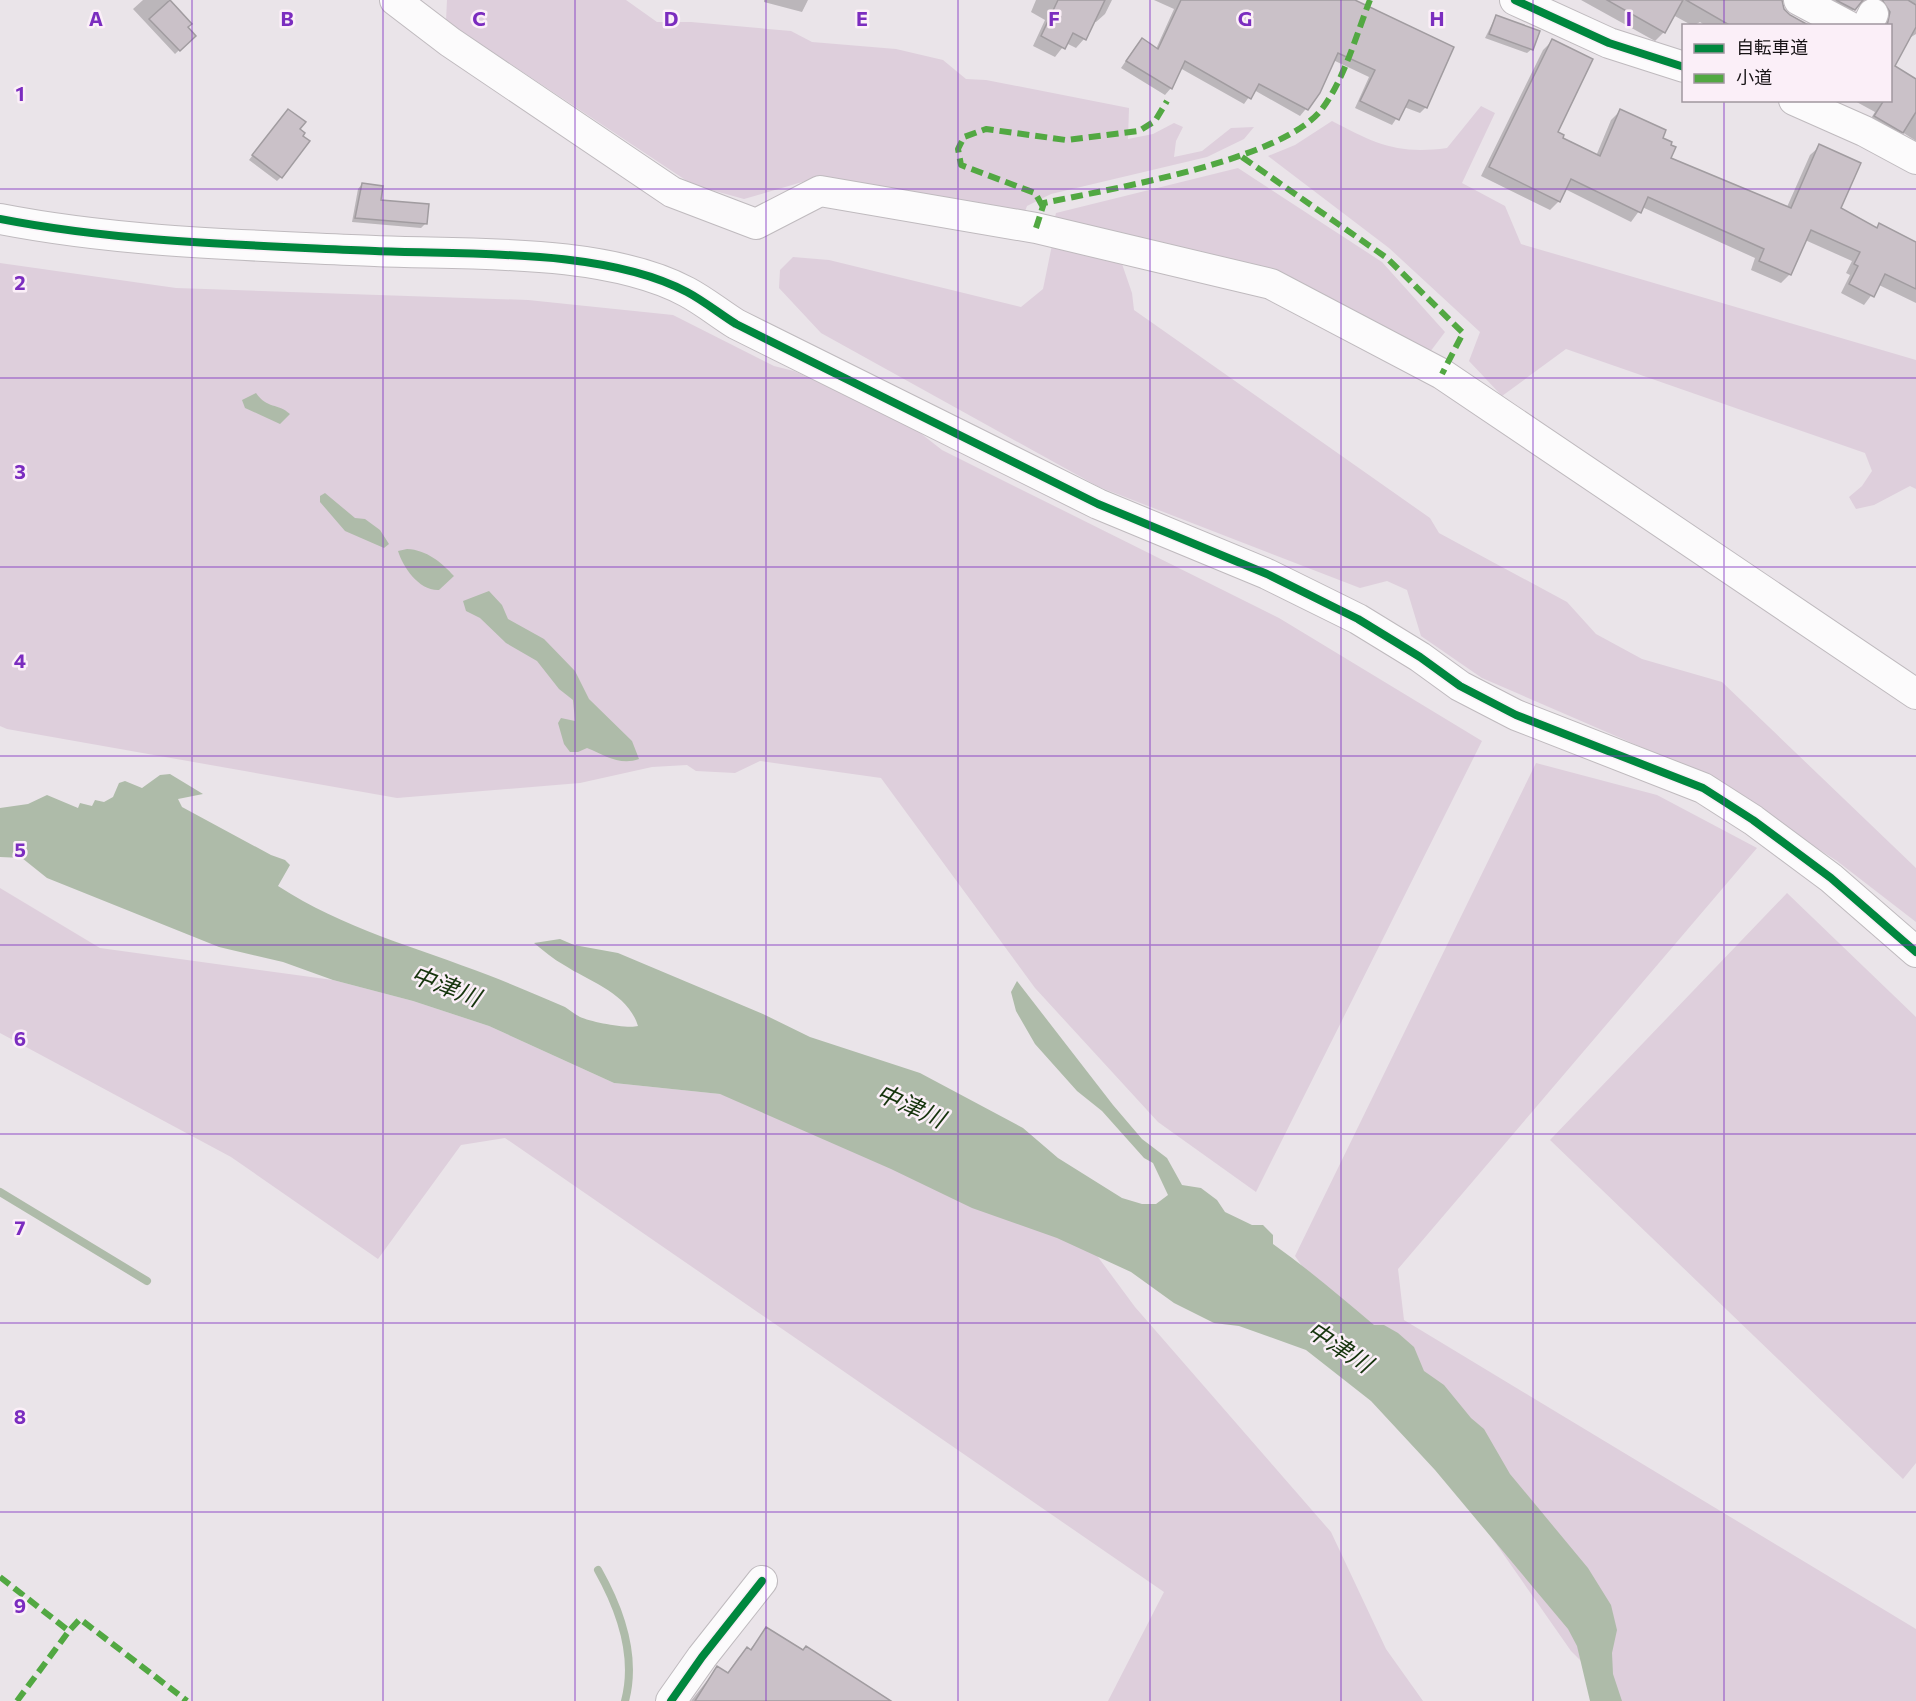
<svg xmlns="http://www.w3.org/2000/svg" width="1916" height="1701" font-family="Commissioner,'Noto Sans JP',sans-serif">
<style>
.green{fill:#decfdc}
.water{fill:#aebba9}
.shadow{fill:#0003}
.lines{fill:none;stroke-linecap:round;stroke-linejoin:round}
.stream{stroke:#aebba9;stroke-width:8}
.building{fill:#cac1c8;stroke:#a19ca0;stroke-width:1.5}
.minor-casing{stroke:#bfbabe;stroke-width:32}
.minor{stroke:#fcfbfc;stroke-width:30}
.quiet{stroke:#52a842;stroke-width:6;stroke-dasharray:12 6;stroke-linecap:butt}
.cycleway-casing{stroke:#fbeff8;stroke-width:11}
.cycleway{stroke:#00873e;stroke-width:8}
.grid{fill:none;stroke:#7b2cbf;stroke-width:1.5;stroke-opacity:0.55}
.labels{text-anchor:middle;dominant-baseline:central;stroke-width:5;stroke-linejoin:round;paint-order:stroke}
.water-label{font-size:24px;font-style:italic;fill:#15340c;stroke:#fbeff8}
.grid-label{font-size:20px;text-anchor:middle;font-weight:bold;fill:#7b2cbf;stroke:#fbeff8;stroke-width:5;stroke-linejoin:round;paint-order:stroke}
</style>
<rect width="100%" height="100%" fill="#eae4e9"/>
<!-- green -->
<path class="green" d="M447,0H626L657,22H691L791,31L812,42L896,49L943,60L966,79L986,80L1129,108L1128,139L1153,134L1174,123L1183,127L1176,141L1174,157L1202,151L1231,128L1254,127L1244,139L1207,157L1051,194L1027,206L1024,214L816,178L744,199L693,185L446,21Z
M1481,106L1495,113L1462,183L1505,206L1521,244L1916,360V489L1910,486L1874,505L1856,509L1849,497L1862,486L1872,471L1865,453L1566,349L1502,396L1469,361L1480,332L1389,248L1268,156L1295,145L1332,121C1374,143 1397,155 1447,148Z
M1238,168L1382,262L1445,332L1430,352L1054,221L1056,213Z
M1052,245L1122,264L1132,293L1134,310L1430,518L1439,533L1567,602L1596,634L1642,659L1722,682L1916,868V922L1837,861L1699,772L1482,678L1421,636L1407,590L1387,581L1360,588L1099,487L821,333L779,288L780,270L793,257L829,260L1021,307L1043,289Z
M0,263L176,288L528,300L673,315L774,366L794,371L910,425L942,450L1279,618L1482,741L1256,1192L1158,1122L1035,988L881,778L760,761L735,773L696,771L687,765L652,767L580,783L397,798L7,729L0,726Z
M1536,763L1657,795L1757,848L1398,1269L1404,1320L1916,1629V1701H1621L1571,1651L1295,1256Z
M0,888L100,948L333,980L413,1001L489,1026L614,1083L720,1094L1024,1157L1135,1307L1331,1532L1386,1649L1423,1701H1108L1164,1592L505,1138L461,1145L378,1259L231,1157L0,1033Z
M1787,893L1916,1017V1463L1903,1479L1550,1140Z"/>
<!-- water -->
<path class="water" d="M256,393C267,409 278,403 290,414L280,424L245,408L242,400Z
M325,493L355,518L365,519L380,530L389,544L384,548L345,531L320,502V496Z
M407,549C427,550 441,562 454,576L439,590C419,591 403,567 398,551Z
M489,591L502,605L508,619L544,639L575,671L589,699L632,741L639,759C620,766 604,755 587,748L578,752H570L564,744L558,723L561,718L575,721L573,700L559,689L537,661L506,643L480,618L466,611L463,601Z
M170,774L203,794L178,799L182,807L271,855L285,860L290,865L278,886C342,928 418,948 488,975C514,985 540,996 565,1007C570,1010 574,1014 580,1017C591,1022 627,1029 638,1026C628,993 590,982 564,965C553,959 544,951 534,943L560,939L574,945L618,953L763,1014L810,1037L920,1073L1023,1128L1058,1158L1122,1198L1142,1204H1156L1168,1195L1153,1163L1144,1158L1102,1111L1077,1091L1035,1044L1016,1011L1011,992L1017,981L1113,1105L1142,1139L1167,1158L1182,1185L1201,1188L1217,1200L1225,1212L1252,1225H1263L1273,1235V1244C1308,1269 1341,1297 1374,1325H1384L1398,1333L1414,1347L1424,1371L1444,1385L1471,1418L1484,1429L1510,1474L1588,1568L1611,1605L1617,1630L1612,1653L1613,1674L1622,1701H1590L1577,1646L1568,1629L1435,1470L1371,1401L1306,1350L1239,1326L1214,1323L1174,1303L1131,1272L1057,1238L972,1208L891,1169L720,1094L614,1083L489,1026L413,1001L333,980L283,962L219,947L47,878L22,858L0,857V808L28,804L47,795L78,808L80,803L92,806L95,800L104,802L113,797L119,783L125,781L142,788L160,775Z"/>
<!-- shadow -->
<path class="shadow" d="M143,0H168L190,24L186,27L194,36L175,54L133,9Z
M764,0H808L802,12L764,2Z
M1036,0H1112L1105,14L1096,22L1093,21L1084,39L1076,48L1066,43L1055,57L1033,46L1045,20L1031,12Z
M1154,0H1351L1426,107L1420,113L1404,107L1392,125L1355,108L1369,77L1333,60L1319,93L1300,116L1254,90L1244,104L1180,68L1171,88L1165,95L1121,68L1136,46L1156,49L1174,9Z
M1581,0H1780L1783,9L1790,16L1807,26H1706L1700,22L1693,26L1673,15L1664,32L1655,41Z
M1807,0H1916V34L1908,39L1893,67L1916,81V141L1902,132L1893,141L1866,126L1875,112L1853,100H1890V26H1880L1862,5L1856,7L1845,19Z
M1496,16L1532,49L1527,53L1485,38Z
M1552,41L1556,132L1561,139L1596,156L1611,120L1620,111L1661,139L1669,158L1787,207L1810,155L1820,146L1839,209L1876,229L1880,225L1916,244V303L1879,285L1864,305L1841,293L1850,275L1846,273L1852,261L1805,240L1790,274L1781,283L1751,270L1755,258L1642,207L1631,222L1565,189L1559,201L1550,210L1481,176L1543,50Z
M284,115L298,129L281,177L277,181L249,160Z
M362,184L379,201L426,223L421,228L352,222L358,189Z
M767,1628L889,1701H691L717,1668L727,1674L738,1658L747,1649L749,1651Z"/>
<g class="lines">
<!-- stream -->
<path class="stream" d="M0,1192L147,1281
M598,1570C620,1609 637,1656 625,1701"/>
</g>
<!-- building -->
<path class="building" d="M170,0L192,24L188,27L196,36L180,51L149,19Z
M1058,0H1105L1086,40L1073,33L1065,49L1041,36Z
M1181,0H1355L1454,47L1427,108L1409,100L1399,120L1360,101L1375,70L1338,53L1320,93L1308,110L1259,84L1251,99L1185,61L1172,89L1126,61L1142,38L1158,49Z
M1607,0H1683L1665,33Z
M1686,0H1782L1784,9L1790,15L1810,26H1731Z
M1836,0H1863L1855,10Z
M1882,0H1908L1916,5V27L1895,66L1916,79V112L1903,133L1874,116L1884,100H1890V26H1887L1890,12Z
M1496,15L1540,31L1533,50L1489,34Z
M1552,39L1593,59L1558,132L1564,135L1563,138L1600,156L1620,109L1666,130L1663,138L1672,142L1671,145L1676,147L1671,158L1791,208L1819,144L1861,163L1841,208L1877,228L1879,223L1916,242V289L1885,274L1874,297L1849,284L1858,266L1854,264L1860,252L1811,230L1791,275L1759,261L1764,249L1648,197L1641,213L1571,179L1560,202L1489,167Z
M288,109L306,122L300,129L305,133L303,136L310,141L282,178L252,155Z
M362,183L383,186L381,200L429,204L427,224L355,218Z
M766,1627L803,1650L806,1646L891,1701H695L717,1666L728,1673L747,1647L751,1650Z"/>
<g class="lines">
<!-- minor casing -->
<g class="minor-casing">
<path id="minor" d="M395,0L450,42L672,192L756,224L820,191L1036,228L1271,284L1442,374L1916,694
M1515,0L1609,43L1684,67
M1799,0L1848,26
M1867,26L1873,14
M1794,100L1864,131L1916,159
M0,219C123,243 250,245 375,251C467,255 605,248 687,292C704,301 720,314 736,324L1098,504L1267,574L1358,619L1420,657L1460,686L1516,715L1703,788L1753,820L1831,878L1916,952
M671,1701L702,1657L762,1581"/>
</g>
<!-- minor -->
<use href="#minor" class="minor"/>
<!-- quiet -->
<path class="quiet" d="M1242,157L1387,258L1463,333L1442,374
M1043,207L1035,193L961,165L958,149L964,137L986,129L1066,140L1139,131L1155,121L1167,101
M1036,228L1044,203C1109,189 1282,161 1322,109C1345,78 1356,35 1370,0
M0,1577L69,1631L80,1619L187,1701
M17,1701L69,1631"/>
<!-- cycleway casing -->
<g class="cycleway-casing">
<path id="cycleway" d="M1515,0L1609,43L1684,67
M0,219C123,243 250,245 375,251C467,255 605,248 687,292C704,301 720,314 736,324L1098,504L1267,574L1358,619L1420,657L1460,686L1516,715L1703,788L1753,820L1831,878L1916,952
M671,1701L702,1657L762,1581"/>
</g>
<!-- cycleway -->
<use href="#cycleway" class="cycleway"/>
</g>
<!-- grid -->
<path class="grid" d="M192,0V1701M383,0V1701M575,0V1701M766,0V1701M958,0V1701M1150,0V1701M1341,0V1701M1533,0V1701M1724,0V26M1724,100V1701M0,189H1916M0,378H1916M0,567H1916M0,756H1916M0,945H1916M0,1134H1916M0,1323H1916M0,1512H1916"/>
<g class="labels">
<!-- water labels -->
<g class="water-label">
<text transform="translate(446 985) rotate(21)">中津川</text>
<text transform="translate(911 1105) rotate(24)">中津川</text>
<text transform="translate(1340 1346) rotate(33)">中津川</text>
</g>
</g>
<g class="grid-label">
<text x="96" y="26">A</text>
<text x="287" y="26">B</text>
<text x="479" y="26">C</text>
<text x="671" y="26">D</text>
<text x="862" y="26">E</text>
<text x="1054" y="26">F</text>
<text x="1245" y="26">G</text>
<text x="1437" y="26">H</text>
<text x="1629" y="26">I</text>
<text x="20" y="101">1</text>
<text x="20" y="290">2</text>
<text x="20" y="479">3</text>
<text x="20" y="668">4</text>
<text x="20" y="857">5</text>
<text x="20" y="1046">6</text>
<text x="20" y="1235">7</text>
<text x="20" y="1424">8</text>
<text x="20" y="1613">9</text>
</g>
<!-- legend -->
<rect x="1682" y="24" width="210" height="78" fill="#fbeff8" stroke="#a0979e" stroke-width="1.5"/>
<rect x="1694" y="44" width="30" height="9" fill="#00873e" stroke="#a0979e" stroke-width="1.5"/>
<text x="1736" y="54" font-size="18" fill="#181417">自転車道</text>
<rect x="1694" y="74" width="30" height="9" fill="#52a842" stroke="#a0979e" stroke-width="1.5"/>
<text x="1736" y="84" font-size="18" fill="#181417">小道</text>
</svg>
